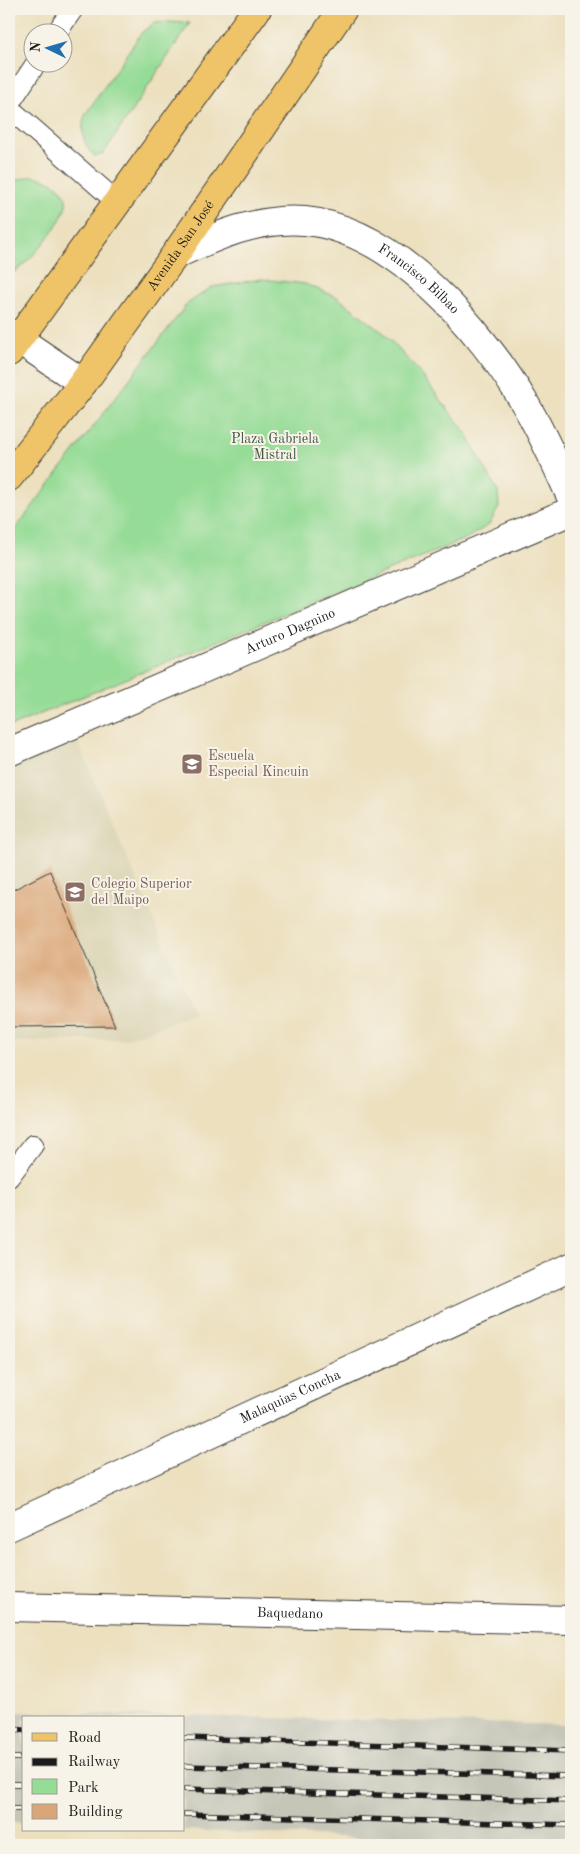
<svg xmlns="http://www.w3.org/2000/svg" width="580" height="1854" font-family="'Old Standard TT',serif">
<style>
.built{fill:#dad4b4}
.industrial{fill:#c5c5b8}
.green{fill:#95dc96;stroke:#587c59}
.building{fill:#daa677}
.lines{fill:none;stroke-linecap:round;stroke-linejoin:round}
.service-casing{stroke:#3b3934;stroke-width:22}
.minor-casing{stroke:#3b3934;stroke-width:30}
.tertiary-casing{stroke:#3b3934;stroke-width:30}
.primary-casing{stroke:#3b3934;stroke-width:30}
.service{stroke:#fff;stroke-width:20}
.minor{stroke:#fff;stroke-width:28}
.tertiary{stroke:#fff;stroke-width:28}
.primary{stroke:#efc469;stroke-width:28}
.rail-casing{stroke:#1c1c1c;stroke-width:5.5}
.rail{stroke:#f7f3e8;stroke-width:4;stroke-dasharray:11;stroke-linecap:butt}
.labels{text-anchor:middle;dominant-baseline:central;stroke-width:4;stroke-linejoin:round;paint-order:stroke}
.street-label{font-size:14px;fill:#1c1c1c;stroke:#f7f3e8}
.park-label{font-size:14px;fill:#405641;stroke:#f7f3e8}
.education-label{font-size:14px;fill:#785e54;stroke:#f7f3e8;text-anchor:start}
</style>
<rect width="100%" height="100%" fill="#f7f3e8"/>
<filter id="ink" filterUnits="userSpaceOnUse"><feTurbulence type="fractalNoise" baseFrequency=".02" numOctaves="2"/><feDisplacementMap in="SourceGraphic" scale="10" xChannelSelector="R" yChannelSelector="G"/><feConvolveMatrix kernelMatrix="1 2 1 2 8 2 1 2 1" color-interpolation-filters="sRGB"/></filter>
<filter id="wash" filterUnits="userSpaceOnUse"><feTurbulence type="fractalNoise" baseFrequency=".0096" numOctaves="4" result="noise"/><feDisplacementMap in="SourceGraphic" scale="20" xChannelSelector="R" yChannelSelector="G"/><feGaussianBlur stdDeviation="1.12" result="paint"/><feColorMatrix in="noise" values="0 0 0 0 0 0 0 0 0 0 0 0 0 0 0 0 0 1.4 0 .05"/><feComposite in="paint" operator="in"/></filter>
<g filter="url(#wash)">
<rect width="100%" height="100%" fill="#ece0bf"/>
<!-- built -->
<path class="built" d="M77,740L194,1014L126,1039L9,1042V770Z"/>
<!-- industrial -->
<path class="industrial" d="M9,1712L571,1725V1845H432L423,1841L184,1830V1718H24V1823L9,1822Z"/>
<!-- green -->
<path class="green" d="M169,22L190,23L103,154L95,156C83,147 80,129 85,115L142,32L154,23Z
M32,176C46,178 69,187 66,205C64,222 25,269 9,275V182Z
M262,279L305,284L337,297L385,334L420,373L466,433L498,492L499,507L489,525L465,539L9,727V537L187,304L212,287Z"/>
<g id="blocks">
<!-- building -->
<path class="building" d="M50,871L115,1026L9,1027V892Z"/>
</g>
</g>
<g filter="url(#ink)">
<use href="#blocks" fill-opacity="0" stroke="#3b3934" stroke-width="1"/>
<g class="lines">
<!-- service casing -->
<g class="service-casing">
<path id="service" d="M57,32L73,9
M9,104L37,62
M9,108L117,202
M9,1177L33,1145"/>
</g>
<!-- minor casing -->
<g class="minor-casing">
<g id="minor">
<path id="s1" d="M9,752L571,511"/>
<path id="s2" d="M9,1527L571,1267"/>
</g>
</g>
<!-- tertiary casing -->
<g class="tertiary-casing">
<g id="tertiary">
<path id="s3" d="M175,255C216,236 258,217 305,221C394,229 481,329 524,402C542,432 556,464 571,497"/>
<path d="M9,333L83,383"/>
<path id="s4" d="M9,1607L571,1620"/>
</g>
</g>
<!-- primary casing -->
<g class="primary-casing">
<g id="primary">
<path d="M9,352L257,9"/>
<path id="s5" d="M9,477L83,383L175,255L343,9"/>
</g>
</g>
<!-- service -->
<use href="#service" class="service"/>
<!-- minor -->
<use href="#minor" class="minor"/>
<!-- tertiary -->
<use href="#tertiary" class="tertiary"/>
<!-- primary -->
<use href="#primary" class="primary"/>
<!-- rail casing -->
<g class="rail-casing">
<path id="rail" d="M9,1729L24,1730
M184,1738L571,1751
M9,1758H24
M184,1766L571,1776
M9,1784H24
M184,1789L571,1801
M9,1809H24
M184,1814L571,1825"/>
</g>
<!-- rail -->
<use href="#rail" class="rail"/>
</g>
</g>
<!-- icons -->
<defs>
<g id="school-square" transform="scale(1.125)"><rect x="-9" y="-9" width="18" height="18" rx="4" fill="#8d6e63" stroke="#f7f3e8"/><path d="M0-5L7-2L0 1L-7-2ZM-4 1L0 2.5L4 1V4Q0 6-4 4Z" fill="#fff"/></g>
</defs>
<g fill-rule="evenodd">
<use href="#school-square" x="192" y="764"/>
<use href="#school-square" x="75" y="892"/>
</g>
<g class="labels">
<!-- street labels -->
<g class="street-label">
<text stroke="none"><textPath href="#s5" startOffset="288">Avenida San José</textPath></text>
<text stroke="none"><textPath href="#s3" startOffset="266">Francisco Bilbao</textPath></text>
<text stroke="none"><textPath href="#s1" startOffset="306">Arturo Dagnino</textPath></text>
<text stroke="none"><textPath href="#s2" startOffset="310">Malaquias Concha</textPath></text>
<text stroke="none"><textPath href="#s4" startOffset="281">Baquedano</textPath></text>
</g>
<!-- park labels -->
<g class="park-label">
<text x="275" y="439">Plaza Gabriela<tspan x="275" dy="16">Mistral</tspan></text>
</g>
<!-- education labels -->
<g class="education-label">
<text x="208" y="756">Escuela<tspan x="208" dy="16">Especial Kincuin</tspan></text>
<text x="91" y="884">Colegio Superior<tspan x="91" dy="16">del Maipo</tspan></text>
</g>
</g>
<!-- margin -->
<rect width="580" height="1854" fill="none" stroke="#f7f3e8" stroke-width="30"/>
<!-- legend -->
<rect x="22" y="1716" width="162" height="115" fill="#f7f3e8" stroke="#9f9d96"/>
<rect x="32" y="1733" width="25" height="8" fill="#efc469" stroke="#9f9d96"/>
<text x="68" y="1742" font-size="15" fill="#1c1c1c">Road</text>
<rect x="32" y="1758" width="25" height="8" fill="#1c1c1c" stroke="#9f9d96"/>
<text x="68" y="1766" font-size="15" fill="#1c1c1c">Railway</text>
<rect x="32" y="1779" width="25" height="15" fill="#95dc96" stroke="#9f9d96"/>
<text x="68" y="1792" font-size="15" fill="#1c1c1c">Park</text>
<rect x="32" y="1804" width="25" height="15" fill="#daa677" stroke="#9f9d96"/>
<text x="68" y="1816" font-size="15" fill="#1c1c1c">Building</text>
<!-- north arrow -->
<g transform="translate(48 48) rotate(275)"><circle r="24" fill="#f7f3e8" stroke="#9f9d96"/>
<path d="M0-4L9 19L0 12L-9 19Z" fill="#1f6fb2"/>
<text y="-8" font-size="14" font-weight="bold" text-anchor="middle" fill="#1c1c1c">N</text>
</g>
</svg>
